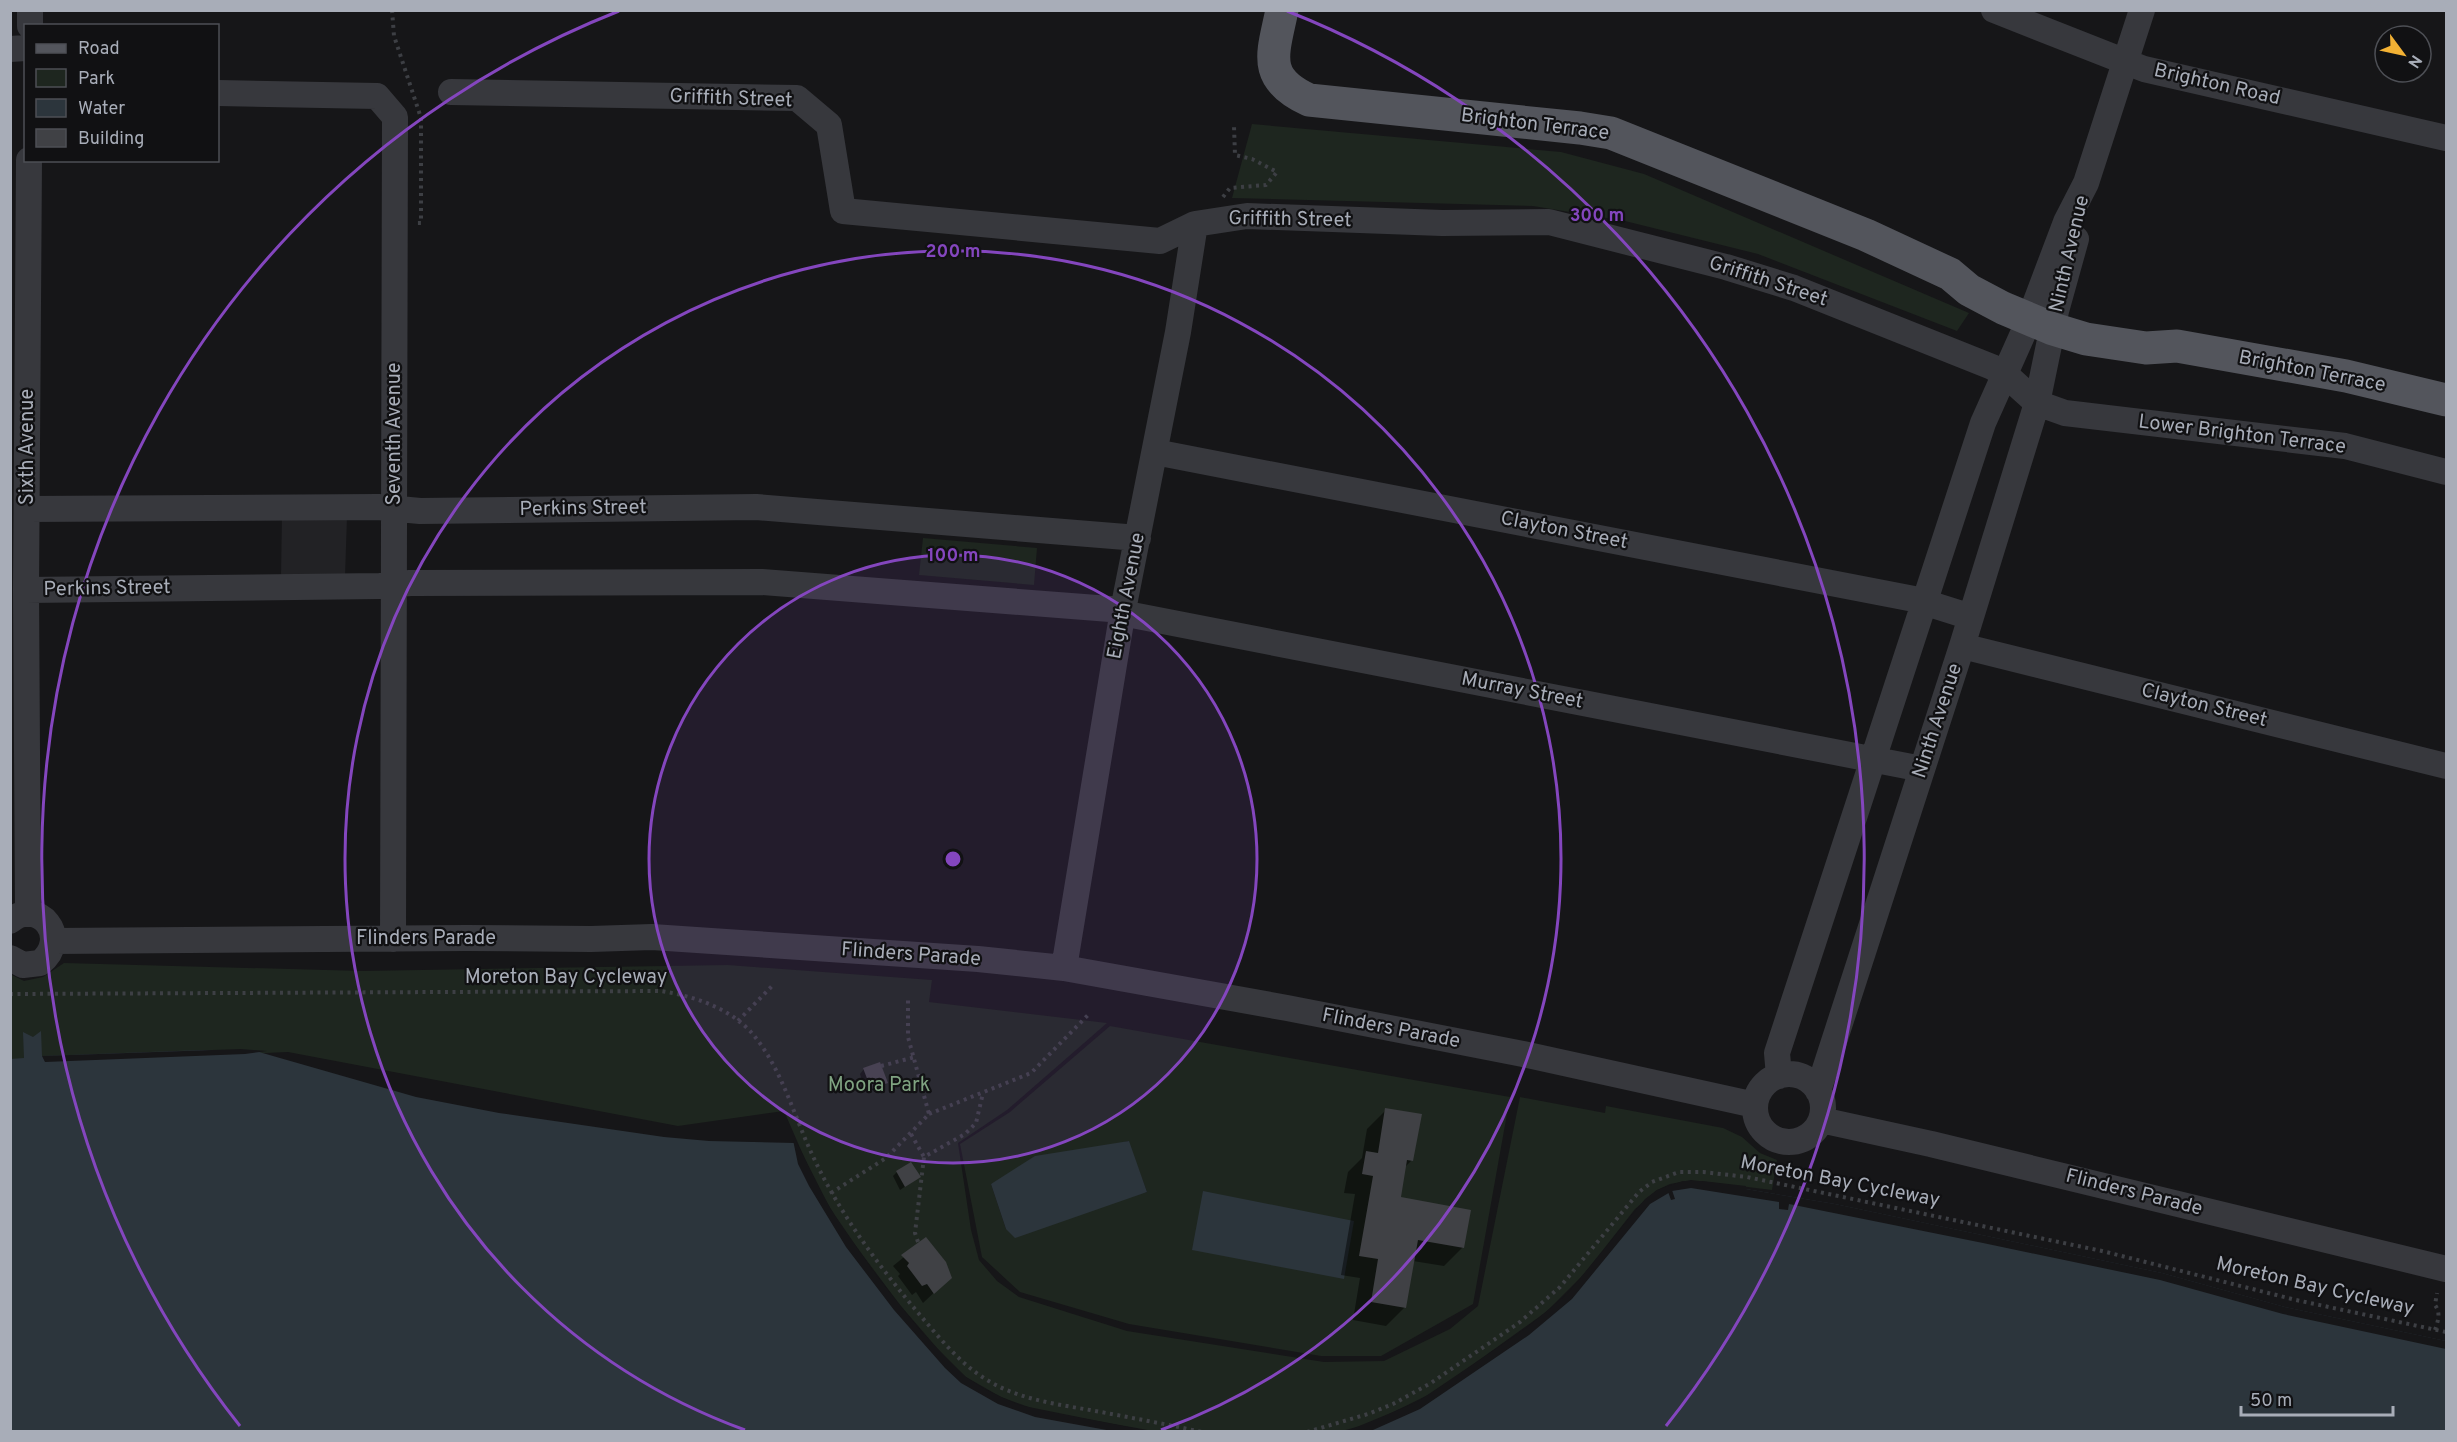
<svg xmlns="http://www.w3.org/2000/svg" width="2457" height="1442" font-family="Overpass,sans-serif">
<style>
.built{fill:#222225}
.green{fill:#1e261f;fill-rule:evenodd}
.water{fill:#2c353c}
.pier{fill:#161618}
.shadow{fill:#0007}
.building{fill:#404145}
.lines{fill:none;stroke-linecap:round;stroke-linejoin:round}
.path{stroke:#3d3f44;stroke-width:4;stroke-dasharray:3 4.5;stroke-linecap:butt}
.minor{stroke:#37383d;stroke-width:26}
.major{stroke:#53555c;stroke-width:33}
.ring{fill:none;stroke:#8446be;stroke-width:3}
.labels{text-anchor:middle;dominant-baseline:central;stroke-width:4.5;stroke-linejoin:round;paint-order:stroke}
.street-label{font-size:20px;fill:#a8adb8;stroke:#111113}
.park-label{font-size:20px;fill:#7fa381;stroke:#111113}
.centre{fill:#8446be;stroke:#111113;stroke-width:3}
.ring-label{font-size:18px;text-anchor:middle;font-weight:bold;fill:#8446be;stroke:#111113;stroke-width:4.5;stroke-linejoin:round;paint-order:stroke}
</style>
<rect width="100%" height="100%" fill="#161618"/>
<!-- built -->
<path class="built" d="M282,515L347,517L345,577L281,576Z"/>
<!-- green -->
<path class="green" d="M1252,124L1561,152L1644,174L1969,313L1957,331L1758,254L1625,221L1533,206L1232,198Z
M923,538L1037,548L1034,585L919,575Z
M64,963L362,971L728,965L932,980L929,1002L1107,1023L1007,1110L958,1143L971,1230L979,1260L997,1281L1019,1297L1127,1331L1324,1362L1384,1361L1450,1329L1478,1306L1520,1097L1605,1113L1606,1106L1723,1128L1742,1137L1760,1153L1777,1160L1772,1190L1691,1180L1670,1184L1657,1190L1635,1209L1585,1273L1546,1312L1436,1391L1371,1423L1342,1431H1153L1037,1410L1001,1397L966,1377L950,1363L900,1305L841,1226L815,1182L784,1111L678,1126L288,1052L11,1065L10,974L24,981L43,977Z
M1110,1026L1510,1097L1473,1304L1381,1356H1321L1129,1324L1020,1292L982,1257L960,1144L1010,1112ZM1128,1141L1147,1192L1006,1229L991,1184Z"/>
<!-- water -->
<path class="water" d="M41,1031L42,1056L203,1050L259,1052L416,1097L499,1113L664,1137L709,1141L794,1143L827,1210L897,1307L964,1380L1018,1407L1137,1431H11L10,1059L24,1058L23,1032L33,1037Z
M1129,1141L1147,1192L1015,1238L1006,1229L991,1184L1035,1156Z
M1671,1187L1746,1189L1835,1204L2162,1273L2285,1307L2446,1341V1431L1353,1432L1418,1405L1527,1331L1568,1296L1637,1212L1667,1189L1671,1200L1675,1199Z
M1203,1191L1354,1221L1344,1279L1192,1250Z"/>
<!-- pier -->
<path class="pier" d="M241,1049L267,1051L245,1054L45,1062L42,1056Z
M793,1140L796,1141L830,1208L876,1275L924,1335L966,1377L984,1389L1019,1405L1138,1429L1140,1432L1112,1431L1035,1417L998,1404L961,1383L945,1368L894,1310L846,1247L809,1186L798,1164Z
M1683,1181H1702L1746,1186V1189L1835,1204L2162,1273L2285,1307L2446,1341V1349L2283,1314L2160,1280L1983,1243L1789,1204L1788,1210L1779,1209V1202L1691,1188L1672,1191L1650,1204L1572,1299L1529,1335L1420,1409L1373,1430L1350,1432L1352,1429L1417,1402L1525,1329L1567,1294L1645,1199L1657,1190Z"/>
<!-- shadow -->
<path class="shadow" d="M864,1069L886,1082L882,1087L866,1092L860,1074Z
M1386,1110L1412,1160L1405,1167L1399,1198L1463,1247L1444,1266L1413,1261L1405,1307L1386,1326L1353,1320L1360,1278L1341,1275L1355,1194L1344,1193L1348,1172L1362,1158L1367,1129Z
M897,1172L919,1177L900,1190L893,1176Z
M926,1239L940,1287L923,1303L916,1292L912,1295L898,1276L900,1274L893,1266Z"/>
<!-- building -->
<path class="building" d="M880,1062L888,1083L871,1089L863,1068Z
M1385,1108L1422,1114L1413,1161L1407,1160L1401,1197L1471,1210L1464,1248L1418,1240L1406,1308L1371,1302L1378,1259L1359,1256L1373,1176L1362,1174L1366,1151L1378,1153Z
M911,1162L921,1177L905,1187L896,1171Z
M926,1237L946,1262L952,1278L934,1294L927,1284L922,1286L907,1266L909,1263L901,1255Z"/>
<g class="lines">
<!-- path -->
<path class="path" d="M392,10L394,36L421,118V223H417
M1223,197L1230,188L1266,185L1277,172L1252,159L1235,155L1234,126
M10,994L661,991C693,996 727,1007 750,1031C780,1064 793,1113 811,1152C839,1214 881,1269 925,1321C943,1342 962,1365 987,1380C1018,1399 1055,1404 1090,1410C1128,1417 1165,1424 1202,1432
M738,1021L773,985
M881,1066L915,1057
M929,1114L1031,1073L1089,1014
M911,1134L924,1157
M831,1193L886,1158L929,1114L908,1037V996
M918,1242L915,1233L924,1157L965,1134L976,1123L983,1093
M2435,1330C2438,1321 2441,1313 2435,1305L2437,1293
M1307,1432L1368,1414L1393,1404L1431,1383L1520,1322L1560,1287L1639,1192L1652,1182L1679,1172H1703L1747,1177L2102,1251L2296,1300L2446,1332"/>
<!-- minor -->
<path class="minor" d="M1994,10L2144,69L2446,138
M30,26V10
M10,49L26,48
M451,92L797,98L829,125L843,211L1160,241L1195,224L1247,216L1442,223L1549,222L1726,267L1794,288L1992,367L2006,375L2037,403L2065,413L2345,446L2446,472
M218,93L377,96L395,117L393,939
M1155,452L1914,599L1971,617
M28,509L378,507L420,511L756,507L1138,538
M26,590L380,586L410,583L762,582L1123,610L1132,615L1922,769
M1962,646L2446,766
M28,914L26,590L29,160
M10,921C38,897 72,937 40,963L23,965L10,958
M54,941L466,938L591,939L652,937L978,959L1064,968L1287,1008L1523,1054L1755,1105
M1064,968L1123,610L1178,332L1195,224
M1755 1108a34 34 0 1 1 68 0a34 34 0 1 1-68 0Z
M1779,1076L1777,1053L1983,423L2029,320L2066,222L2086,183L2142,10
M1818,1091L1962,646L2037,403L2056,311L2076,239
M1821,1120L1931,1144L2446,1269"/>
<!-- major -->
<path class="major" d="M1282,10C1273,54 1261,78 1309,100L1580,128L1611,133L1866,235L1950,274L1969,290L2003,308L2053,329L2086,339L2146,348L2177,346L2346,376L2446,400"/>
</g>
<!-- distance rings -->
<circle cx="953" cy="859" r="304" fill="#8446be" fill-opacity=".12"/>
<g class="ring">
<circle cx="953" cy="859" r="304"/>
<path d="M745 1430A608 608 0 1 1 1161 1430"/>
<path d="M240 1426A911 911 0 0 1 619 11M1287 11A911 911 0 0 1 1666 1426"/>
</g>
<g class="labels">
<!-- street labels -->
<g class="street-label">
<text transform="translate(2217 85) rotate(13)">Brighton Road</text>
<text transform="translate(731 99) rotate(2)">Griffith Street</text>
<text transform="translate(1535 125) rotate(7)">Brighton Terrace</text>
<text transform="translate(1290 220) rotate(1)">Griffith Street</text>
<text transform="translate(2070 254) rotate(-77)">Ninth Avenue</text>
<text transform="translate(1768 282) rotate(18)">Griffith Street</text>
<text transform="translate(2312 372) rotate(11)">Brighton Terrace</text>
<text transform="translate(395 434) rotate(-90)">Seventh Avenue</text>
<text transform="translate(2242 435) rotate(7)">Lower Brighton Terrace</text>
<text transform="translate(28 447) rotate(-90)">Sixth Avenue</text>
<text transform="translate(583 509) rotate(-1)">Perkins Street</text>
<text transform="translate(1564 531) rotate(11)">Clayton Street</text>
<text transform="translate(107 589) rotate(-1)">Perkins Street</text>
<text transform="translate(1127 596) rotate(-79)">Eighth Avenue</text>
<text transform="translate(1522 691) rotate(11)">Murray Street</text>
<text transform="translate(2204 706) rotate(14)">Clayton Street</text>
<text transform="translate(1938 721) rotate(-72)">Ninth Avenue</text>
<text x="426" y="939">Flinders Parade</text>
<text transform="translate(911 955) rotate(4)">Flinders Parade</text>
<text x="566" y="978">Moreton Bay Cycleway</text>
<text transform="translate(1391 1029) rotate(11)">Flinders Parade</text>
<text transform="translate(1840 1182) rotate(11)">Moreton Bay Cycleway</text>
<text transform="translate(2134 1193) rotate(14)">Flinders Parade</text>
<text transform="translate(2315 1287) rotate(13)">Moreton Bay Cycleway</text>
</g>
<!-- park labels -->
<g class="park-label">
<text x="879" y="1086">Moora Park</text>
</g>
</g>
<circle cx="953" cy="859" r="9" class="centre"/>
<g class="ring-label">
<text x="1597" y="221">300 m</text>
<text x="953" y="257">200 m</text>
<text x="953" y="561">100 m</text>
</g>
<!-- border -->
<rect width="2457" height="1442" fill="none" stroke="#a8adb8" stroke-width="24"/>
<!-- legend -->
<rect x="24" y="24" width="195" height="138" fill="#111113" stroke="#4d4f55" stroke-width="1.5"/>
<rect x="36" y="44" width="30" height="9" fill="#53555c" stroke="#4d4f55" stroke-width="1.5"/>
<text x="78" y="54" font-size="18" fill="#a8adb8">Road</text>
<rect x="36" y="69" width="30" height="18" fill="#1e261f" stroke="#4d4f55" stroke-width="1.5"/>
<text x="78" y="84" font-size="18" fill="#a8adb8">Park</text>
<rect x="36" y="99" width="30" height="18" fill="#2c353c" stroke="#4d4f55" stroke-width="1.5"/>
<text x="78" y="114" font-size="18" fill="#a8adb8">Water</text>
<rect x="36" y="129" width="30" height="18" fill="#404145" stroke="#4d4f55" stroke-width="1.5"/>
<text x="78" y="144" font-size="18" fill="#a8adb8">Building</text>
<!-- north arrow -->
<g transform="translate(2403 54) rotate(123)"><circle r="28" fill="#111113" stroke="#4d4f55" stroke-width="1.5"/>
<path d="M0-4.5L10 22L0 15L-10 22Z" fill="#f2b134"/>
<text y="-9" font-size="16" font-weight="bold" text-anchor="middle" fill="#a8adb8">N</text>
</g>
<!-- scale -->
<path d="M2241 1406v9h152v-9" fill="none" stroke="#a8adb8" stroke-width="3"/>
<text x="2250" y="1406" font-size="18" fill="#a8adb8" stroke="#111113" stroke-width="4.5" paint-order="stroke">50 m</text>
</svg>
